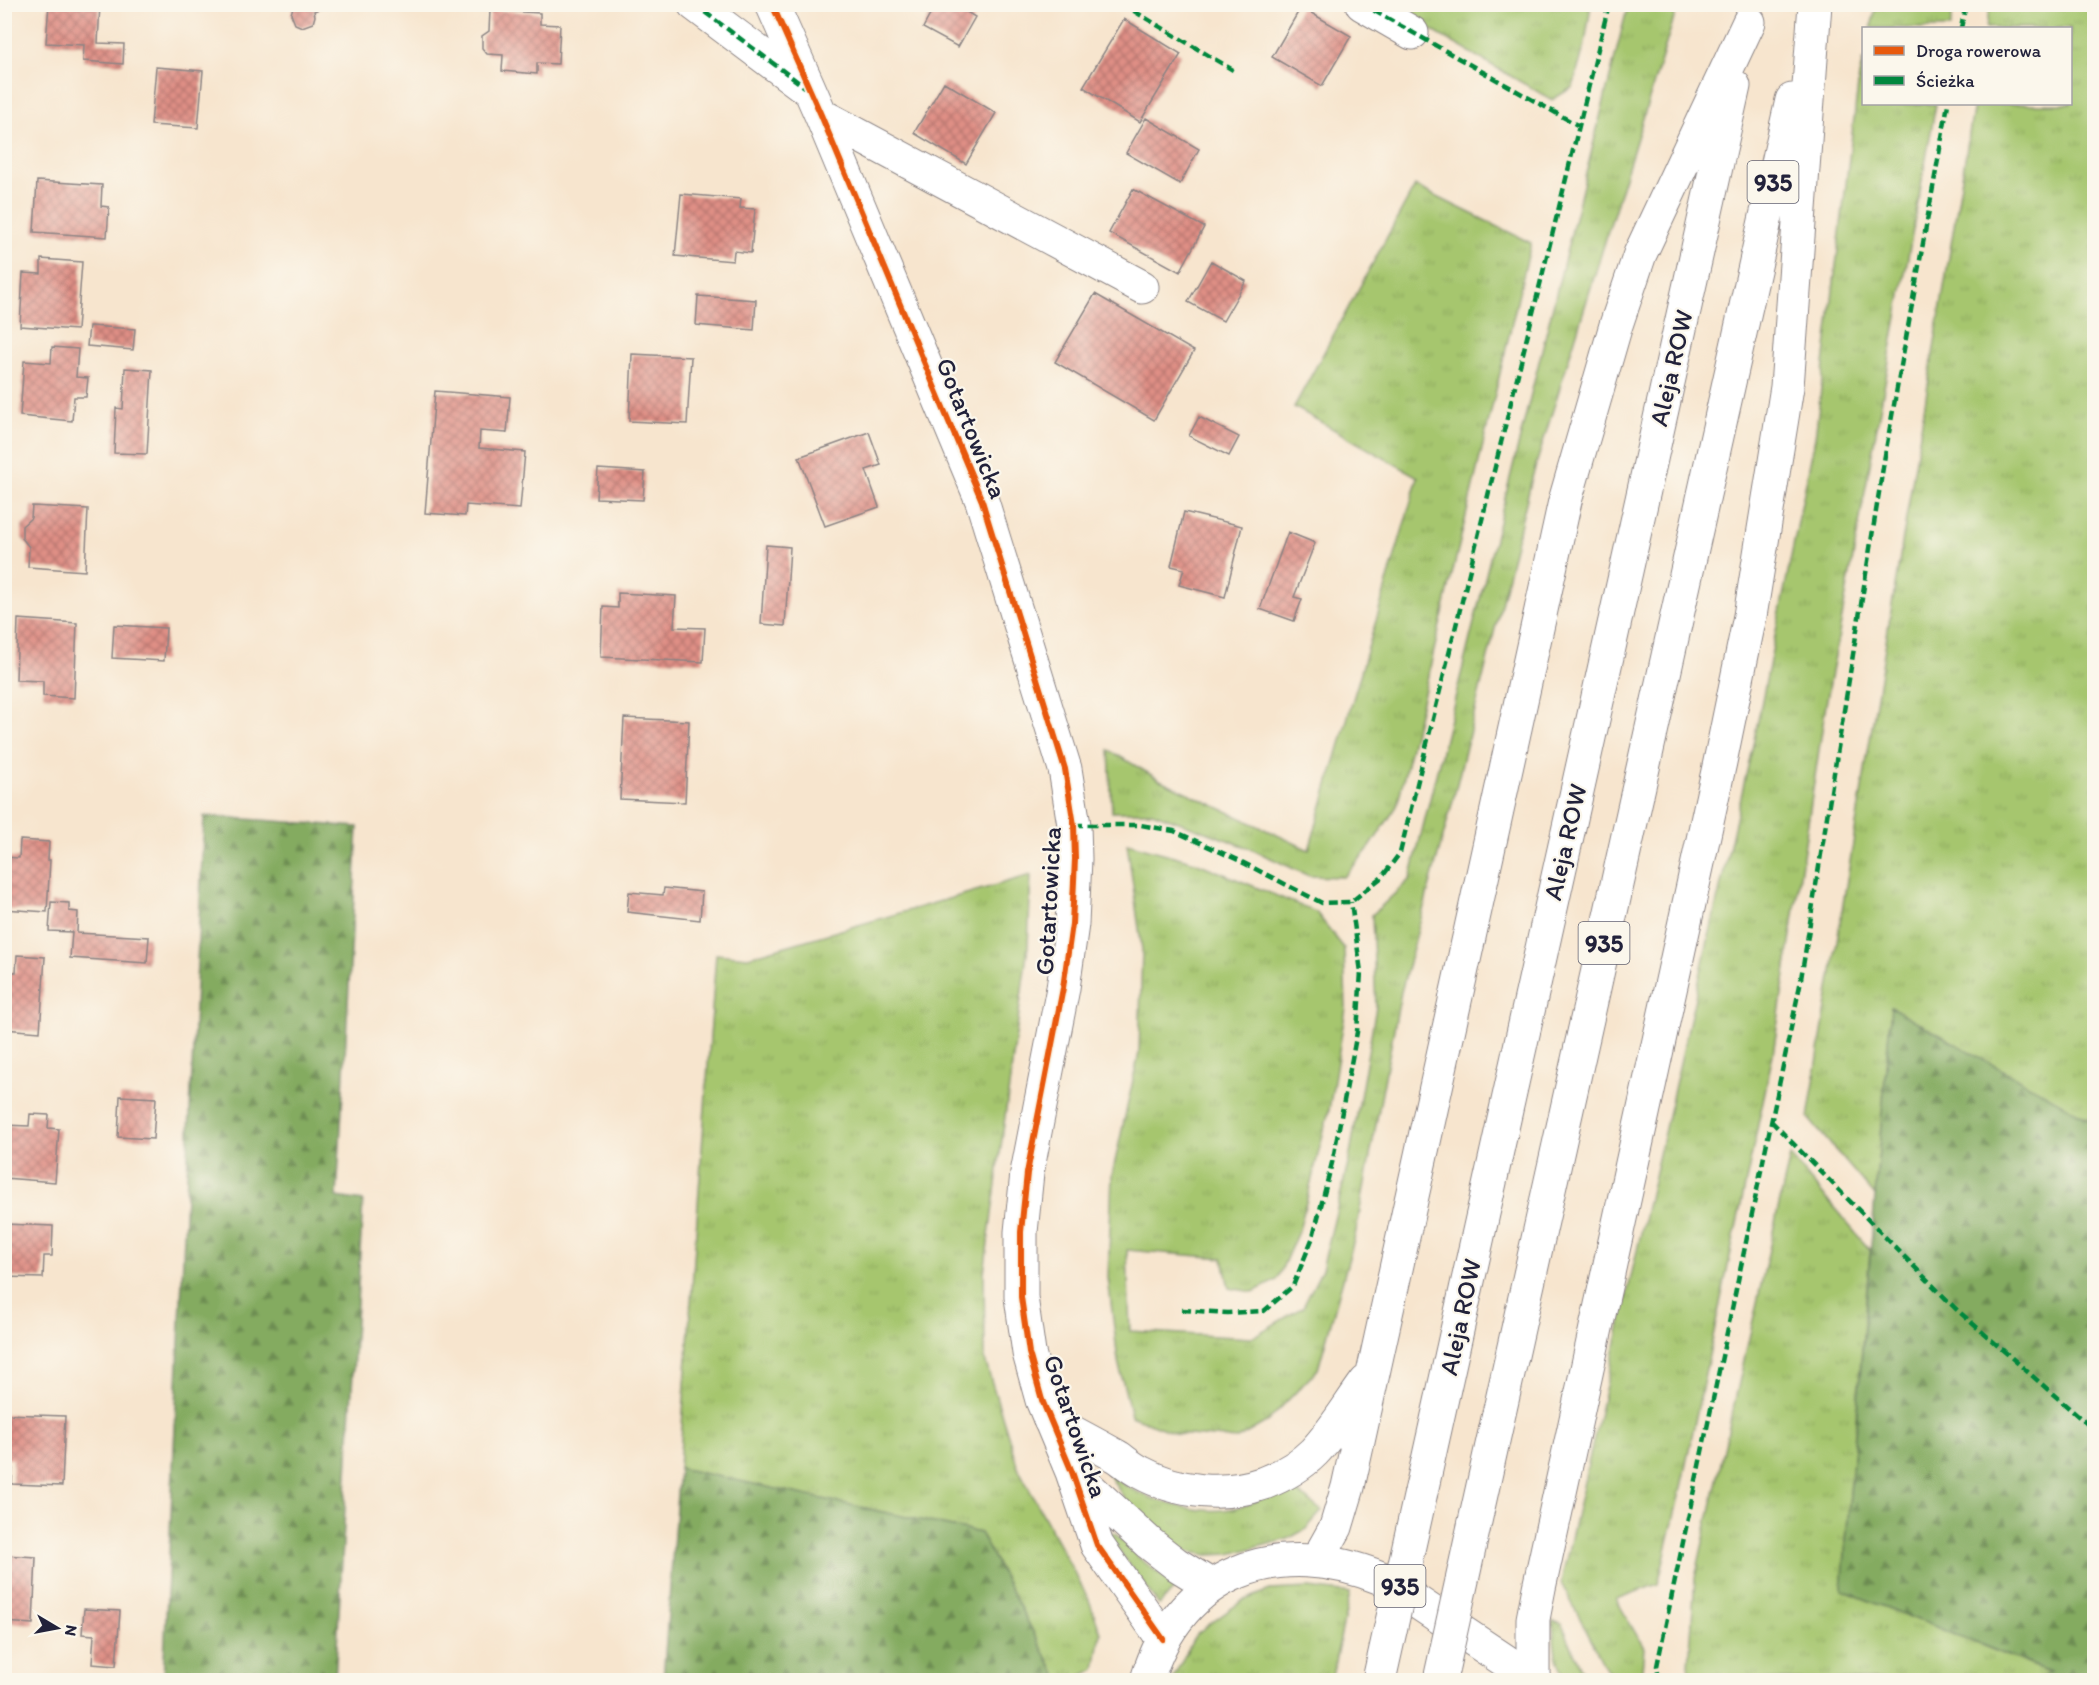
<svg xmlns="http://www.w3.org/2000/svg" width="2099" height="1685" font-family="Itim,sans-serif">
<style>
.grass{fill:url(#grass-tufts);stroke:#647454;stroke-width:1.5}
.forest{fill:url(#forest-firs);stroke:#53664e;stroke-width:1.5}
.building{fill:url(#building-cross-hatch)}
.lines{fill:none;stroke-linecap:round;stroke-linejoin:round}
.minor-casing{stroke:#8c8484;stroke-width:35}
.major-casing{stroke:#8c8484;stroke-width:35}
.minor{stroke:#fff;stroke-width:33}
.major{stroke:#fff;stroke-width:33}
.major-bridge-casing{stroke:#8c8484;stroke-width:35;stroke-linecap:butt}
.major-bridge{stroke:#fff;stroke-width:33}
.quiet{stroke:#00873e;stroke-width:4.5;stroke-dasharray:9 4.5;stroke-linecap:butt}
.cycleway-casing{stroke:#fbf7ec;stroke-width:10}
.cycleway{stroke:#e8590c;stroke-width:6}
.labels{text-anchor:middle;dominant-baseline:central;stroke-width:4.5;stroke-linejoin:round;paint-order:stroke}
.shield{fill:#fbf7ec;stroke:#636270;stroke-width:1.5}
.shield-label{font-size:24px;font-weight:bold;fill:#22223b}
.street-label{font-size:26px;fill:#22223b;stroke:#fbf7ec}
</style>
<defs>
<pattern id="grass-tufts" width="24" height="20" patternUnits="userSpaceOnUse" patternTransform="scale(1.5)"><rect width="24" height="20" fill="#a6c66e"/><path d="M3 7l-1-3M5 7V3M7 7l1-3M15 17l-1-3M17 17v-4M19 17l1-3" fill="none" stroke="#8faa60"/></pattern>
<pattern id="forest-firs" width="22" height="20" patternUnits="userSpaceOnUse" patternTransform="scale(1.5)"><rect width="22" height="20" fill="#84ab61"/><path d="M5 1l3.5 6h-7zM16 11l3.5 6h-7z" fill="#6c8b51"/></pattern>
<pattern id="building-cross-hatch" width="8" height="8" patternUnits="userSpaceOnUse" patternTransform="scale(1.5)"><rect width="8" height="8" fill="#df8f85"/><path d="M0 0l8 8M0 8l8-8" fill="none" stroke="#b4746e"/></pattern>
</defs>
<rect width="100%" height="100%" fill="#fbf7ec"/>
<filter id="ink" filterUnits="userSpaceOnUse"><feTurbulence type="fractalNoise" baseFrequency=".0167" numOctaves="2"/><feDisplacementMap in="SourceGraphic" scale="12" xChannelSelector="R" yChannelSelector="G"/><feConvolveMatrix kernelMatrix="1 2 1 2 8 2 1 2 1" color-interpolation-filters="sRGB"/></filter>
<filter id="wash" filterUnits="userSpaceOnUse"><feTurbulence type="fractalNoise" baseFrequency=".008" numOctaves="4" result="noise"/><feDisplacementMap in="SourceGraphic" scale="24" xChannelSelector="R" yChannelSelector="G"/><feGaussianBlur stdDeviation="1.35" result="paint"/><feColorMatrix in="noise" values="0 0 0 0 0 0 0 0 0 0 0 0 0 0 0 0 0 1.4 0 .05"/><feComposite in="paint" operator="in"/></filter>
<g filter="url(#wash)">
<rect width="100%" height="100%" fill="#f7e5ce"/>
<!-- grass -->
<path class="grass" d="M1388,5H1591L1585,43L1573,87L1552,100Z
M1628,5H1678L1532,478L1453,800L1401,992L1355,1236L1318,1369L1268,1421L1237,1439L1177,1434L1131,1416L1118,1361L1108,1278L1112,1175L1139,1053L1142,950L1127,843L1195,862L1316,912L1344,948L1346,1008L1329,1110L1300,1227L1277,1280L1253,1292L1229,1288L1223,1258L1127,1250L1130,1331L1251,1338L1303,1307L1322,1269L1349,1160L1376,1007L1372,915L1410,879Z
M1876,5V4L1954,5L1950,28H1871Z
M1990,5H2094V1122L1891,1008L1875,1196L1808,1118L1974,104H2070V28H1986Z
M1863,59L1864,104H1936L1825,710L1773,1054L1680,1492L1658,1584L1616,1599L1644,1648L1641,1680H1612L1561,1582L1754,740L1815,438L1859,77Z
M1415,186L1531,243L1397,806L1370,847L1344,877L1309,876L1249,848L1152,812H1112L1109,750L1160,780L1309,850L1418,477L1294,407Z
M1031,875L1028,946L984,1273L985,1360L1018,1468L1089,1600L1101,1633L1095,1669L1074,1680H1059L980,1533L679,1468L716,954L748,957Z
M1790,1156L1870,1250L1842,1590L2051,1673L2038,1680H1688L1695,1578Z
M1106,1470C1134,1499 1200,1518 1239,1507C1257,1502 1274,1494 1291,1487L1322,1511L1306,1529L1288,1539L1230,1554L1208,1555L1178,1550L1126,1501Z
M1115,1533L1138,1557L1176,1587L1159,1605L1107,1534Z
M1309,1588L1350,1593L1331,1680H1172L1196,1634L1242,1601L1270,1590Z
M1553,1621L1562,1624L1586,1680H1568C1554,1663 1554,1642 1553,1621Z"/>
<!-- forest -->
<path class="forest" d="M204,816L358,827L337,1197L363,1201L335,1680H163Z
M1891,1007L2094,1122V1680H2038L2050,1672L1842,1590Z
M679,1468L980,1533L1059,1680H663Z"/>
<g id="blocks">
<!-- building -->
<path class="building" d="M49,4H100L98,43L124,44L123,64L83,61L84,45L46,43Z
M936,4H954L975,17L958,47L923,28Z
M298,5H328L314,11L315,16L313,23L302,27L295,24L291,14L293,7Z
M1301,7L1351,36L1322,86L1272,57Z
M490,10L540,13V24L560,25L558,64L537,63V74L502,71L503,55L487,54L482,48V36L489,31Z
M1124,19L1181,54L1140,122L1083,87Z
M156,67L203,71L198,128L151,125Z
M944,82L996,113L966,164L914,133Z
M1146,118L1199,149L1180,184L1126,153Z
M37,181L102,185L101,206L109,207L107,237L34,232Z
M1133,189L1204,227L1180,272L1109,233Z
M681,194L741,199L740,208L755,209L751,253L734,251L733,261L675,256Z
M41,259L82,262L77,330L20,326L23,273L41,274Z
M1211,261L1246,281L1223,321L1188,302Z
M1095,294L1194,351L1154,420L1055,362Z
M698,296L756,300L754,330L696,325Z
M89,326L135,329L133,350L87,346Z
M52,347L78,349L76,377L88,378L86,397H74L72,421L20,416L24,361L51,363Z
M632,354L691,357L687,424L629,421Z
M125,368L152,370L147,454L114,453L116,408L123,409Z
M435,391L510,397L507,433L480,431L479,448L525,452L520,509L466,505L465,516L425,513Z
M1199,417L1239,437L1229,456L1189,436Z
M869,432L881,465L866,470L879,507L825,526L799,457Z
M598,469L645,472L643,500L596,498Z
M32,506L88,509L85,571L28,567L29,547L22,538V526L31,518Z
M1184,512L1242,526L1225,597L1179,585L1184,569L1171,566Z
M1288,532L1315,543L1294,597L1302,599L1294,621L1260,609Z
M766,545L790,547L785,626L761,624Z
M618,593L676,596L674,627L705,628L703,662L601,657L603,607L618,608Z
M18,619L77,623L74,698L43,696V681L16,680Z
M114,625L166,628L164,661L112,658Z
M624,718L689,721L685,802L620,799Z
M20,840L49,842L48,860H50L47,912L4,909V857L19,858Z
M664,888L702,892L700,920L627,912L629,892L663,895Z
M51,902L69,903V911L78,912L77,933L149,937L147,963L70,958L72,932L49,931Z
M17,955L45,957L40,1032L4,1029V972H16Z
M120,1096L156,1098L153,1139L118,1137Z
M30,1114L49,1115L48,1128L59,1129L55,1182L4,1178V1125L29,1126Z
M4,1224L53,1226L52,1256H44L43,1278L4,1277Z
M4,1414L65,1416L62,1486L12,1484L13,1459H4Z
M4,1555L36,1557L33,1624L4,1622Z
M84,1609L120,1611L116,1666L92,1664L94,1635L82,1634Z"/>
</g>
</g>
<g filter="url(#ink)">
<use href="#blocks" fill-opacity="0" stroke="#8c8484" stroke-width="1.5"/>
<g class="lines">
<!-- minor casing -->
<g class="minor-casing">
<path id="minor" d="M694,4L810,91
M772,4L821,115L982,501L1065,769L1074,825L1075,859L1072,924L1063,988L1027,1173L1021,1232V1297L1029,1353L1042,1400L1072,1472L1097,1545L1163,1639
M1362,4L1412,33
M821,115L1142,287
M1075,1475L1149,1543L1176,1564L1210,1585
M1147,1680C1180,1570 1279,1536 1381,1578L1534,1680"/>
</g>
<!-- major casing -->
<g class="major-casing">
<path id="major" d="M1050,1420C1072,1432 1095,1444 1118,1457C1125,1462 1132,1468 1140,1472C1178,1493 1224,1497 1264,1483C1282,1476 1300,1466 1314,1452C1334,1431 1349,1405 1366,1382
M1421,1492L1734,86
M1474,1526L1792,100
M1317,1561L1336,1527L1348,1487L1565,501L1616,325L1640,254L1749,22
M1533,1680V1619L1539,1588L1720,762L1750,616L1787,387L1815,4"/>
</g>
<!-- minor -->
<use href="#minor" class="minor"/>
<!-- major -->
<use href="#major" class="major"/>
<!-- major-bridge casing -->
<g class="major-bridge-casing">
<path id="major-bridge" d="M1379,1680L1421,1492
M1440,1680L1474,1526"/>
</g>
<!-- major-bridge -->
<use href="#major-bridge" class="major-bridge"/>
<!-- quiet -->
<path class="quiet" d="M694,4L806,88
M1122,4L1233,70
M1362,4L1579,126
M1961,28L1966,4
M1074,825H1141L1174,831L1236,859L1322,903L1351,902L1382,877L1400,853L1609,4
M1771,1121L1956,1309L2094,1430
M1182,1310L1228,1313L1264,1311L1293,1286L1313,1237L1333,1159L1357,1032L1361,972L1351,902
M1659,1680L1657,1666L1800,985L1885,455L1948,104"/>
<!-- cycleway casing -->
<g class="cycleway-casing">
<path id="cycleway" d="M772,4L821,115L982,501L1065,769L1074,825L1075,859L1072,924L1063,988L1027,1173L1021,1232V1297L1029,1353L1042,1400L1072,1472L1097,1545L1163,1639"/>
</g>
<!-- cycleway -->
<use href="#cycleway" class="cycleway"/>
</g>
</g>
<g class="labels">
<!-- shield labels -->
<g class="shield">
<rect x="1747.5" y="161" width="51" height="42" rx="4.5"/>
<rect x="1578.5" y="922" width="51" height="42" rx="4.5"/>
<rect x="1374.5" y="1565" width="51" height="42" rx="4.5"/>
</g>
<g class="shield-label">
<text x="1773" y="182">935</text>
<text x="1604" y="943">935</text>
<text x="1400" y="1586">935</text>
</g>
<!-- street labels -->
<g class="street-label">
<text transform="translate(1671 368) rotate(-77)">Aleja ROW</text>
<text transform="translate(972 428) rotate(68)">Gotartowicka</text>
<text transform="translate(1565 842) rotate(-77)">Aleja ROW</text>
<text transform="translate(1048 901) rotate(-87)">Gotartowicka</text>
<text transform="translate(1460 1317) rotate(-78)">Aleja ROW</text>
<text transform="translate(1076 1426) rotate(71)">Gotartowicka</text>
</g>
</g>
<!-- margin -->
<rect width="2099" height="1685" fill="none" stroke="#fbf7ec" stroke-width="24"/>
<!-- legend -->
<rect x="1862" y="27" width="210" height="78" fill="#fbf7ec" stroke="#a4a2a5" stroke-width="1.5"/>
<rect x="1874" y="46" width="30" height="9" fill="#e8590c" stroke="#a4a2a5" stroke-width="1.5"/>
<text x="1916" y="57" font-size="18" fill="#22223b">Droga rowerowa</text>
<rect x="1874" y="76" width="30" height="9" fill="#00873e" stroke="#a4a2a5" stroke-width="1.5"/>
<text x="1916" y="87" font-size="18" fill="#22223b">Ścieżka</text>
<!-- north arrow -->
<g transform="translate(57 1628) rotate(100)" stroke="#fbf7ec" stroke-width="4.5" paint-order="stroke">
<path d="M0-4.5L10 22L0 15L-10 22Z" fill="#22223b"/>
<text y="-9" font-size="16" font-weight="bold" text-anchor="middle" fill="#22223b">N</text>
</g>
</svg>
